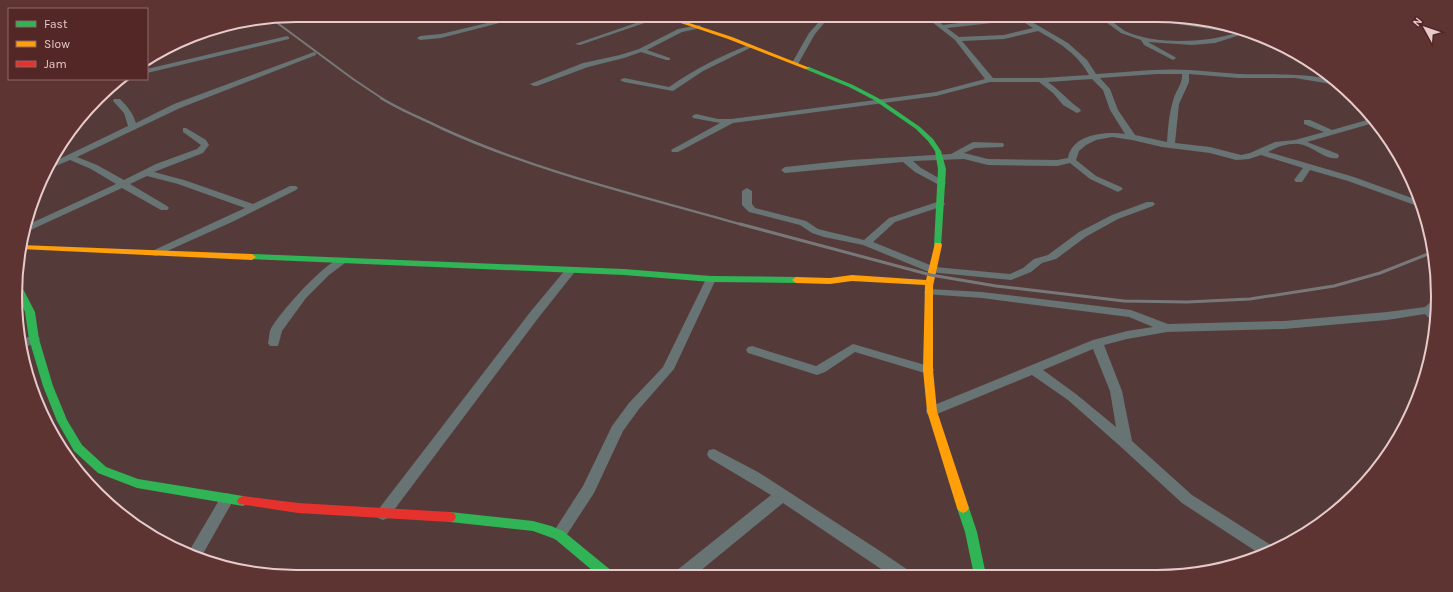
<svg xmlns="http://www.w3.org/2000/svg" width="1453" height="592" font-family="Karla,sans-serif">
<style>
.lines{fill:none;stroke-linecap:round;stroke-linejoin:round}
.street{fill:#687374;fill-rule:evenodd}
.fast{fill:#30b455;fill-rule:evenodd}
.slow{fill:#ff9f0a;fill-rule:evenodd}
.jam{fill:#e5322d;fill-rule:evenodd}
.rail-far2{stroke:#797879;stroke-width:2}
.rail-far1{stroke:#797879;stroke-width:2.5}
.rail{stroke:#797879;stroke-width:3}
.rim{fill:none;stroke:#e7cac9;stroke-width:2}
</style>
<rect width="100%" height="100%" fill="#543b3a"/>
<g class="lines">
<!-- street -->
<path class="street" d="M400,15H435L412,20Z
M520,15H531L441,38L420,40L417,38L420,36L441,34Z
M659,15L665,16L580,45L575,44Z
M825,15H831L815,34L798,64H794L792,63L809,33Z
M923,15H930L943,25L990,19L998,15H1005L992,23L947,28L959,37L1004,35L1033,28L1012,15H1020L1068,43L1087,60L1096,74C1127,72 1159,68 1190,70C1206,71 1223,73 1239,74C1262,75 1326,71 1343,86L1295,78H1238L1189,74V82L1179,104L1175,143L1210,147L1241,155L1250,153L1275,142L1295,140L1324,132L1304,124V120H1310L1332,130L1374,118L1377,122L1307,142L1338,154L1339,156L1338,158C1325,161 1312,145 1299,144C1288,143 1277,147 1268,152L1354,177L1420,201L1423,208L1348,181L1310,170L1302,182H1296L1294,180L1303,168L1261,155L1249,159L1236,160L1210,153L1162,147L1132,140L1112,137L1096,140L1086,145L1079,151L1076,160L1096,176L1121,187L1123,189L1118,192L1090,179L1070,163L1057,166L988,165L964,159L913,161L921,168L944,181L946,183L941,186L915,172L903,162L785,173L781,170L785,167L850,160L951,154L973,142L1003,143L1004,145L1003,147L975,148L964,153L988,159L1057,160L1068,158C1072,134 1106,131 1125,134L1110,110L1103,90L1092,79L1048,82C1060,90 1068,101 1080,109L1081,111L1077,113L1063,105L1053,93L1039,82H990L936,96L733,123L678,152H672L671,150L720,123L693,118L692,116L696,114L718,119H731L936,92L985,79L955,40ZM1038,31C1058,42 1077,53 1089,75L1041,78H993L962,41L1004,39ZM1157,74H1182C1183,84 1175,91 1173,101C1169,114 1168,128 1167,142L1135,135L1118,110L1110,89L1100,78Z
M1096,15C1108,15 1115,25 1125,31C1155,45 1205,43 1236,33L1131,17L1128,15H1143L1252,32L1261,36L1243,34L1215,43L1192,45L1148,42L1175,57L1176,58L1173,60L1144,45L1141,40L1121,33Z
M699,25L701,26V28L682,32L647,50L670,58V60H666L641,52L624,58L588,67L537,86H534L530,84L583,63L620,55L639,49L678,29Z
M287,36L289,37V39L147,73V69Z
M749,45L754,46L703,71L673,91L624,82L620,80L624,78L669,87C695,69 720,56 749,45Z
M314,52L316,53V55L180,108L77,157L97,165L124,180L156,164L197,149L201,145L183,132V128H186L206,140L209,145L203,153L154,172L184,180L253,204L290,186H296L298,188L296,190L232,222L156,256L152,255L151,253L152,251L245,208L178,184L147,176L130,184L167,206L169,208L167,210H161L122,188L24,233L25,226L116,184L91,169L70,160L46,170L49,164L128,126L124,113L113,101L114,99H120C127,106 133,113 136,123L174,104Z
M119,79H124L120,82H115Z
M1404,171H1408L1411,176L1404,175L1403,173Z
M747,188L752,191V204L755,208L806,221L818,229L830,232L864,240L889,218L937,202H943L945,204L943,206L895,222L873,242L935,267L1010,274L1023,268L1034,259L1048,255L1079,232L1112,215L1147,202H1153L1155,204L1153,206L1118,219L1087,236L1056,259L1042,263L1031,272L1011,280L929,272L863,245L824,237L812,233L800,225L749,212L742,205V191Z
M341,258L346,261L345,263L329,275L306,298L282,331L278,346H270L268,343C269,339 269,334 270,331C277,315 325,262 341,258Z
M570,268L574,269L575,271L574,273L539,317L388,518L383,520L378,518L376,514L378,510L531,311L566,269Z
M711,276L716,279L674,369L639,409L623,431L594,493L564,539L559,541L554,539L551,535L554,531L583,486L612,426L629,403L663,367L706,279Z
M929,289L982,292L1131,310L1168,324L1284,321L1387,312L1425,307L1433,300L1437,299L1436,309L1435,310L1436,312V322L1432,321L1425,314L1387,320L1284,329L1167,332L1127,339L1104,345L1122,391L1132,441L1192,495L1274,547L1276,550L1260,554L1182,503L1121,447L1068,400L1032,375L937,414L932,416L927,414L926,411L927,408L1093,340L1127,331L1153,327L1129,317L982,298L925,294L924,292ZM1093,349L1110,391L1116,427L1076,394L1043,370Z
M34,335L38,336L40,339L38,342L20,349V340Z
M853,344L932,367L934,370L932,373L928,374L855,352L825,372L817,375L748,353L746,350L748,347L752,346L816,366Z
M714,449L758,472L880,551L908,570L910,575H890L783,503L694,576H674L676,571L771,495L709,458L707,454L709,450Z
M227,493L232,495L234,499L200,559L188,553L222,495Z"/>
<!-- fast -->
<path class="fast" d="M805,67H809L853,85L878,98L920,127L933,139L941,151L946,169L941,247H935L934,245L938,169L935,151L928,141L916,129L874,100L849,87L805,69Z
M252,254L624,269L711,276L796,277L800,280L796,283L711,282L624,275L249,259L248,257Z
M18,284L22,287L35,312L39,339L53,386L67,420L82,445L106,467L138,479L243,496L247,498L249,501L247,504L243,506L137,488L98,473L74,451L57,421L43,386L29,339L25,312L19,298Z
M963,503L967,505L969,508L977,532L986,575H974L965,532L957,508L959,505Z
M450,512L533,521L551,526L563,531L613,572L614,576H599L555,539L533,531L450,522L446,521L444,517L446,513Z"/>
<!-- slow -->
<path class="slow" d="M657,15H665L732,37L810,68L805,69L728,39Z
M935,243H941L942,245L933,286V370L937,411L969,508L967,511L963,513L959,511L957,508L927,411L923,370L925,285L852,281L830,284L796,283L792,280L796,277L830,278L852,275L926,280Z
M21,245L252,254L256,257L252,260L20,249Z"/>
<!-- jam -->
<path class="jam" d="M243,496L298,503L450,512L454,513L456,517L454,521L450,522L298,513L239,504L237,501L239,498Z"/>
<!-- rail-far2 -->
<path class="rail-far2" d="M272,19L353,79L383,99"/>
<!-- rail-far1 -->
<path class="rail-far1" d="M381,98C400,110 421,118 441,128C537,172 642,196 743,225"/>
<!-- rail -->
<path class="rail" d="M740,224L931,275L996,286L1124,301L1187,302L1250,299L1334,286L1380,273L1433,252"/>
</g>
<!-- crop -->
<path d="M0 0H1453V592H0ZM296 22H1157A274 274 0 0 1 1431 296V296A274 274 0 0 1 1157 570H296A274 274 0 0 1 22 296V296A274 274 0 0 1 296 22Z" fill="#5e3433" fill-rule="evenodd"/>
<path class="rim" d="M296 22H1157A274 274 0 0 1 1431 296V296A274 274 0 0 1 1157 570H296A274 274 0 0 1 22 296V296A274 274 0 0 1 296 22Z"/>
<!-- legend -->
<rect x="8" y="8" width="140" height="72" fill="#522726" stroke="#8e6867"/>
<rect x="16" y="21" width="20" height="6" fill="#30b455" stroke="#8e6867"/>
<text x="44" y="28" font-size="12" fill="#e7cac9">Fast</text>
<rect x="16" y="41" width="20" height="6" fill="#ff9f0a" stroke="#8e6867"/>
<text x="44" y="48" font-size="12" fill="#e7cac9">Slow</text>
<rect x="16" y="61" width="20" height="6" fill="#e5322d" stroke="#8e6867"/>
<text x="44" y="68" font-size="12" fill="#e7cac9">Jam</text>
<!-- north arrow -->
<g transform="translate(1425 28) rotate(310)" stroke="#522726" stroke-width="3" paint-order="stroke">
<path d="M0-3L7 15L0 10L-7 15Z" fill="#e7cac9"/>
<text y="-6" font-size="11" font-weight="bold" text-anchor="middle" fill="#e7cac9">N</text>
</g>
</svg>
